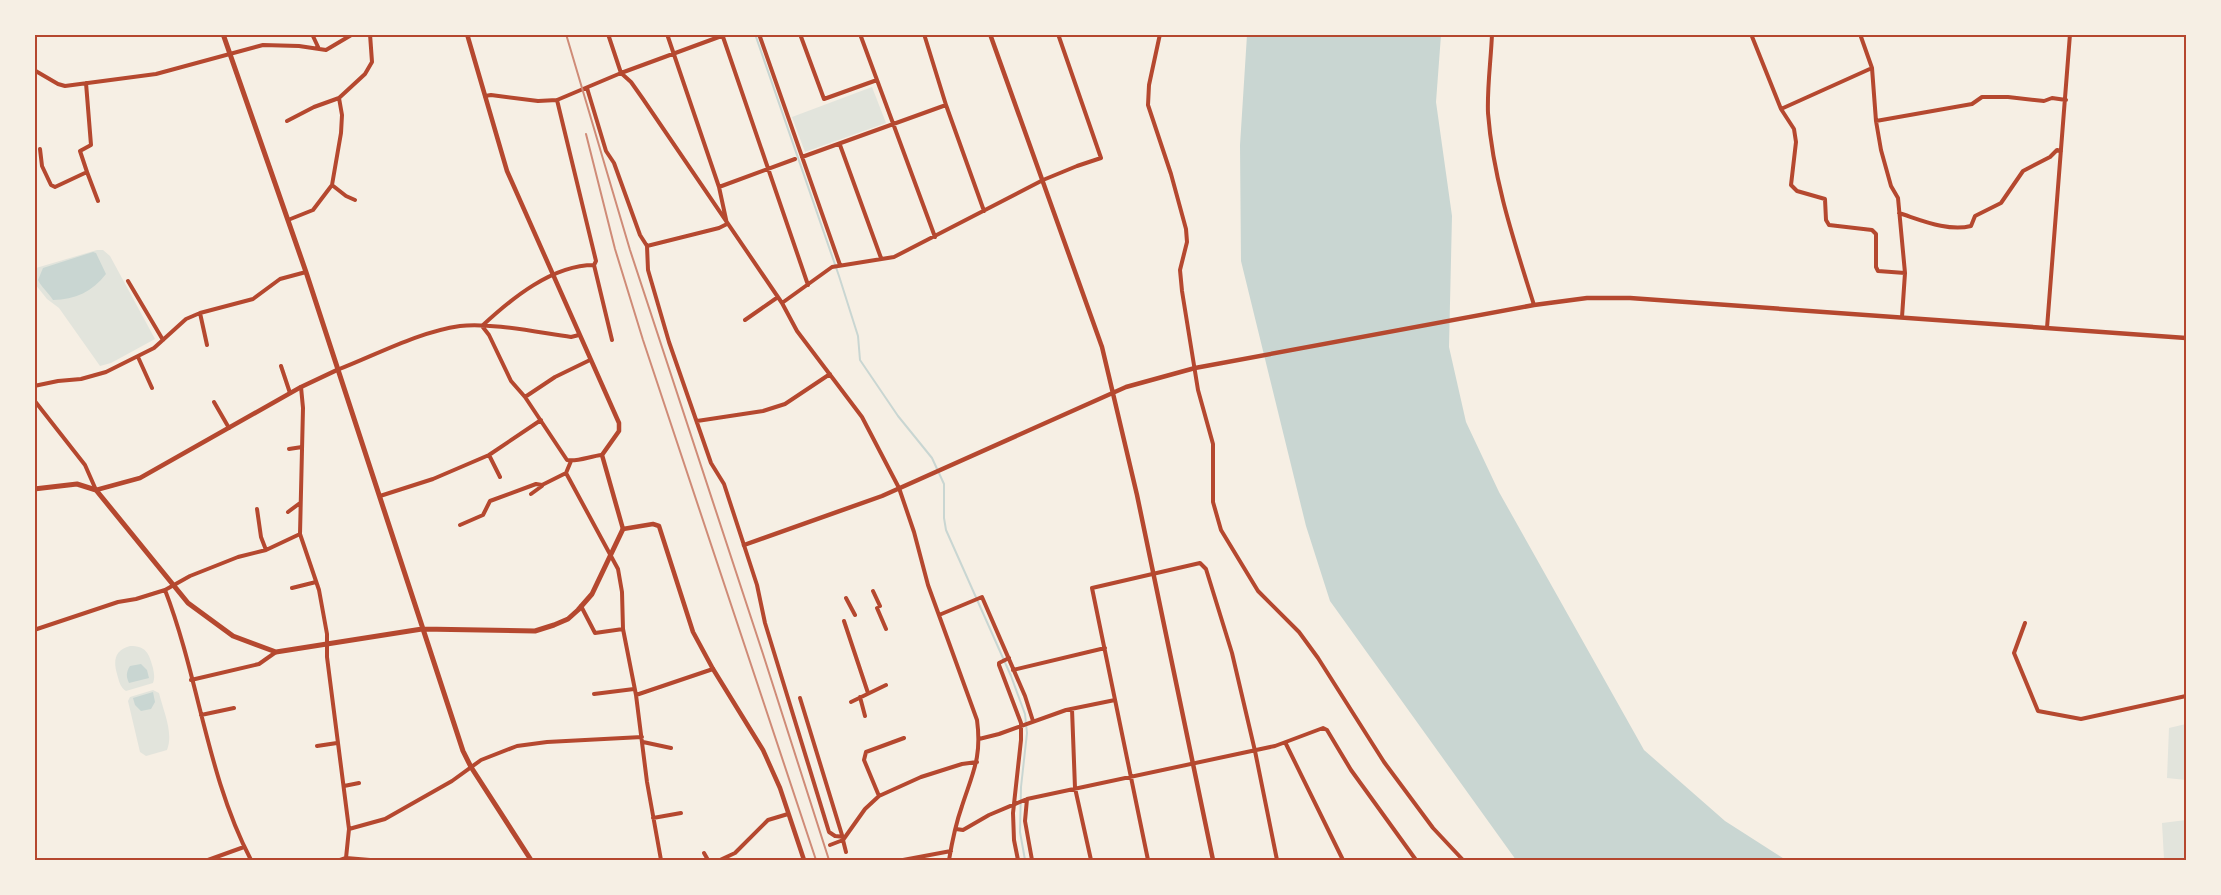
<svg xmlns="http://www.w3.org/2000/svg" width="2221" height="895" font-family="Roboto,sans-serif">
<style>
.green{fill:#e2e4dc}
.water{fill:#c9d6d2}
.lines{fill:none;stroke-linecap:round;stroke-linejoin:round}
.stream{stroke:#c9d6d2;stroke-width:2}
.minor{stroke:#b5482f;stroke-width:4}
.tertiary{stroke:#b5482f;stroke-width:4.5}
.secondary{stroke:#b5482f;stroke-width:5}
.rail{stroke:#cf8b77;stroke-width:2}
.neatline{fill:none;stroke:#b5482f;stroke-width:2}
</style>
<rect width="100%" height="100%" fill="#f6efe4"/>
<!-- green -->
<path class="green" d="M872,87L886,123L805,152L792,117Z
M97,250H103L110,256L155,339L111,363L100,366L59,308L47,299L35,284L36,268Z
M130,646C146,646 149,653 153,668C154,674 155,677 153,683L126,691C120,687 119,681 117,674C113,660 115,650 130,646Z
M153,690L159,693C163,710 174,733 167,750L146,756L140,752L128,701L130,697Z
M2186,724V780L2167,778L2169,728Z
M2186,820V859H2164L2162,823Z"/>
<!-- water -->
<path class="water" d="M1247,35H1441L1436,102L1452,216L1449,347L1466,422L1499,492L1644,750L1725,821L1786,860H1516L1330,601L1306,526L1241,261L1240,145Z
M93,252L96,253L106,274C93,291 75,300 53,300C49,293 41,287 38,280L43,268Z
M141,664L147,670L149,678L129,683C126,677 126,672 130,666Z
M153,692L155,702L151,709L141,711L135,705L133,698Z"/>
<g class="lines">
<!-- stream -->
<path class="stream" d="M755,34L839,276L858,336L860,360L898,416L932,458L944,484V518L946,530L1011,676L1025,714L1027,733L1021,787L1020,832L1025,860"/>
<!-- minor -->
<path class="minor" d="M312,34L319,49
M608,34L621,73L631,82L643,99L782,303L797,331L862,417L899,488L914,532L928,585L977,720C982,757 973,772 962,806C956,823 952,842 949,860
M722,34L808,285
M759,34L840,265
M800,34L824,99L877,80
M860,34L935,237
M924,34L946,105L984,211
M1160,34L1149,85L1148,105L1171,174L1186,229L1187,242L1180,270L1182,291L1198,390L1213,444V502L1221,530L1258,591L1299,632L1318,658L1384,762L1433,828L1463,860
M1492,34C1491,60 1487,87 1488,113C1493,179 1514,241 1534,305
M1751,34L1781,109L1794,129L1796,142L1791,185L1797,191L1825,199L1826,220L1829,225L1872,230L1876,234V267L1878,271L1905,273
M1860,34L1872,68L1876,121L1881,150L1891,186L1898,198L1905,273L1902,317
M34,70L58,84L65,86L156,74L263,45L299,46L326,50L353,34
M587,88L606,151L614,163L640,235L647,246L648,270L669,342L711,463L724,484L757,585L765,623L829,832L835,836L845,837
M485,96L491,95L538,101L557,100L621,73L727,34
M1781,109L1872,68
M287,121L314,107L339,98
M1876,121L1972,104L1982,97H2008L2044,101L2052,98L2066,100
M840,145L881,258
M40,149L42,166L51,185L55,187L87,172L80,151L91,145L86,83
M802,157L946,105
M87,172L98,201
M332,185L346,196L355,200
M719,187L795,159
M1899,213C1921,220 1948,232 1971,226L1975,216L2001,203L2023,171L2050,157L2057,150L2061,151
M288,220L313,210L332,185L341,133L342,115L339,98L365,74L372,62L370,34
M647,246L719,228L727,224L719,187L667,34
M594,265L612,340
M128,281L163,340
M782,303L832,267L894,257L1043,180L1077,166L1101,158L1058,34
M200,313L207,345
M745,320L778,297
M482,326C511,299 552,265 594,265L596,261L557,100
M482,326L489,335L511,381L525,397L567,460C578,462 590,456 602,455
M2047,328L2070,34
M138,357L152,388
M281,366L290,393
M337,370C376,355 418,332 460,326C489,322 541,333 571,337L579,335
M34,386L58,381L81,379L106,372L154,348L186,319L200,313L253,299L280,279L306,272
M301,387L303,408L300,534L319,590L327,634V657L349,829L346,858
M525,397L555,377L590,360
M34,400L85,465L96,490
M214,402L229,428
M697,421L763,411L785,404L830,374
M289,449L302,447
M489,455L500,477
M566,473L618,569L622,592L623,629L636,695L647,782L661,860
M531,494L542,486
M380,496L433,479L489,455L541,420
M257,509L261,537L266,550
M288,512L300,503
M460,525L483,515L490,501L536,484L542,485L566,473L571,461
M292,588L316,582
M165,590C199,678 207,776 251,860
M873,591L880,606
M846,598L855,615
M581,606L595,633L623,629
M877,608L886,629
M939,615L982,597L1025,696L1033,721
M844,621L868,693
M2025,623L2014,653L2038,711L2081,719L2186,696
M34,630L118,602L136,599L165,590L190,576L238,557L266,550L300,534
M1009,658L999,663V665L1021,723V740L1013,813L1014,840L1018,860
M1013,670L1105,648
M191,680L259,664L276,652
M594,694L634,689
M636,695L713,669
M860,697L865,716
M800,698L842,835
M851,702L886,685
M1072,709L1075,788L1091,860
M201,715L234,708
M979,739L999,734L1066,710L1115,700
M643,742L671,748
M1286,744L1343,860
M317,746L337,743
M344,786L359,783
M879,796L864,760L866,752L904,738
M1027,799L1025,821L1032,860
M653,818L681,813
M349,829L385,819L452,781L481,760L517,746L547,742L642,737
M956,829L963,830L989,815L1027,799L1275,746L1323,728L1327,730L1351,770L1416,860
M843,840L846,852
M830,845L843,840L865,809L879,796L921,777L962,764L977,762
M704,853L708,860
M208,860L244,847
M340,860L346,858L370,860
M720,860L735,853L768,820L788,814
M903,860L951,851
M1148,860L1092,588L1200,563L1206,569L1232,653L1255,751L1277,860"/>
<!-- tertiary -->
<path class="tertiary" d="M467,34L507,171L619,423V431L602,455L623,529L653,524L659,526L693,632L713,669L763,750L780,788L804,860
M990,34L1102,347L1137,495L1213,860
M96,490L140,478L301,387L337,370
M744,545L882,496L1126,387L1195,368L1534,305L1587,298H1630L2186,338"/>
<!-- secondary -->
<path class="secondary" d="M223,34L306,272L463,751L471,767L531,860
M34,489L77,484L96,490L188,603L233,636L276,652L422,629L535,631L554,625L568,619L578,610L592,594L623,529"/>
<!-- rail -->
<path class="rail" d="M566,34L630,250L763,654L829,860
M586,134L615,249L643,340L816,860"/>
</g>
<!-- border -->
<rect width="2221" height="895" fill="none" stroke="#f6efe4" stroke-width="72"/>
<rect x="36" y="36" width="2149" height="823" class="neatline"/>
</svg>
